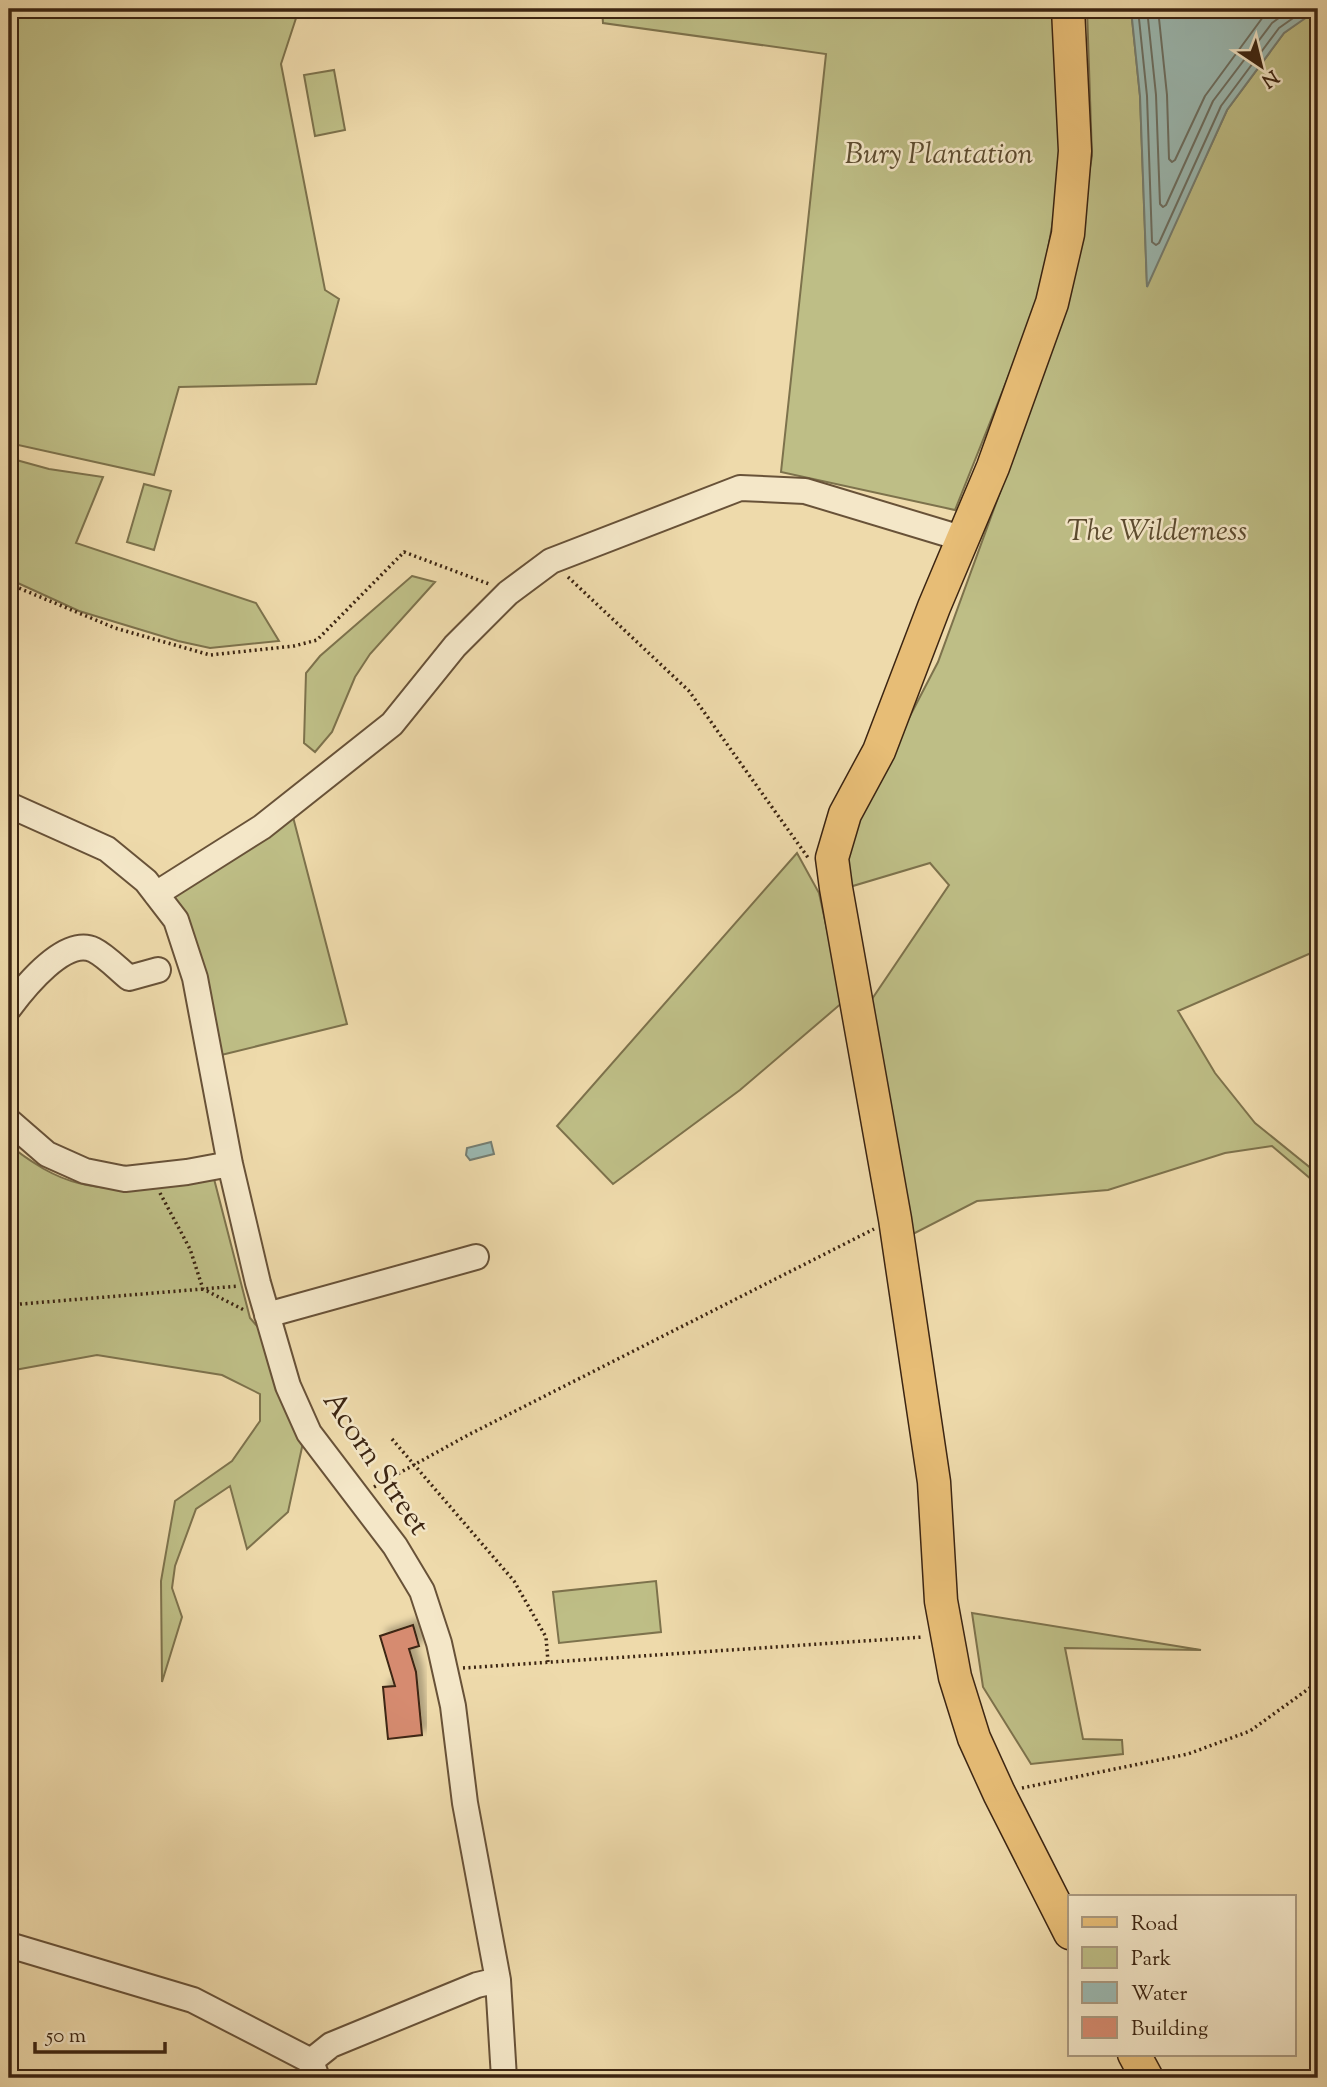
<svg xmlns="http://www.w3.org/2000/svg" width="1327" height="2087" font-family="'Sorts Mill Goudy',serif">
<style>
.green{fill:#bebe86;stroke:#7d724c;stroke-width:2}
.water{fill:#9bb9b2;stroke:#757e72;stroke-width:2}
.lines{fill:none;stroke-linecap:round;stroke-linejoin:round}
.shore{stroke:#6c6f62;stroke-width:2}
.building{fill:#d68b70;stroke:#3c2512;stroke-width:2;filter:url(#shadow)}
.minor-casing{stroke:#685238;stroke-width:28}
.major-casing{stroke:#3c2512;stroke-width:35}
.path{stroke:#3c2512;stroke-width:3.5;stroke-dasharray:2 3.5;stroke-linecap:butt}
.minor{stroke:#f4e7c8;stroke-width:24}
.major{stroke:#e7bd76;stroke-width:32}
.labels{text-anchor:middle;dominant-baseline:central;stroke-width:5;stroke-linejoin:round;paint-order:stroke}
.park-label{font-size:30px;font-style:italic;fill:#5c4b2f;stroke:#f4e7c8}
.street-label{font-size:30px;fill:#3c2512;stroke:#f4e7c8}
</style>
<defs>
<filter id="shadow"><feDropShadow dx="6" dy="-6" stdDeviation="3.5" flood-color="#0004"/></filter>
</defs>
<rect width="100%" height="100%" fill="#eedaab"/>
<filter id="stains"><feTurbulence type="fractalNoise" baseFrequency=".00286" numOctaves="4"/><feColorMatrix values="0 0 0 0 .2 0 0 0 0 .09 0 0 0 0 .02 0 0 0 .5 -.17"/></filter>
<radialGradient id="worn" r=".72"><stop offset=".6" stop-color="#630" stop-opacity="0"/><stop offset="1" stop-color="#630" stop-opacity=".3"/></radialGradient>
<!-- green -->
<path class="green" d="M9,9H299L281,64L325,290L339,299L316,384L179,387L154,475L9,443Z
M602,9H1059L1063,164L1039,300L955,510L781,472L826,54L603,23Z
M1087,9H1131L1140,96L1147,285L1227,110L1284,33L1310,14H1318V950L1178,1011L1215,1073L1255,1123L1318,1174V1185L1272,1146L1225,1153L1108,1190L977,1201L913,1234L870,1002L949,885L930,863L836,891L840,851L938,662L1064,317L1092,156Z
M334,70L345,130L315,136L304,75Z
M9,458L49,469L103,477L76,543L256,603L279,641L210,648L178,641L79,611L9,579Z
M144,484L171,491L154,550L127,542Z
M412,576L435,582L370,654L355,677L332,732L315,752L304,743L306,673L320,656Z
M293,817L347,1024L213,1057L178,928L151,892Z
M797,853L819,893L843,1002L740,1090L613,1184L557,1126Z
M9,1144C19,1154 31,1161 44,1169C100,1201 153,1186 213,1175L250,1318L264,1334L304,1438L288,1512L247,1549L230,1486L196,1509L175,1566L172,1588L182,1617L162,1682L161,1581L175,1501L232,1461L260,1421V1394L222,1375L97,1355L9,1371Z
M656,1581L661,1632L559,1643L553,1592Z
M972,1613L1201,1650L1065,1648L1083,1739L1122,1740L1123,1754L1031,1764L983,1687Z"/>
<!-- water -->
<path class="water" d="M1131,9H1318V14L1310,15L1284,33L1227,110L1147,287L1140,96Z
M491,1142L494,1154L470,1160L466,1155L467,1148Z"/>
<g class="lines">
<!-- shore -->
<path class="shore" d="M1138,9L1147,96L1152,242L1156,245L1159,243L1221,106L1279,28L1306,9
M1147,9L1156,95L1160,204L1163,207L1166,205L1213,101L1272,23L1291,9
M1158,9L1167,95L1169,159L1172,162L1175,160L1205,96L1263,17L1273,9"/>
</g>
<!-- building -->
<path class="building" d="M413,1625L419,1646L409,1649L416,1672L422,1735L388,1739L383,1687L395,1686L380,1636Z"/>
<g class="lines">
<!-- minor casing -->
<g class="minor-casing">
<path id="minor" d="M9,805L107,849L146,881L176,920L195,978L230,1164L258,1283L288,1386L309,1433L395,1546L422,1591L439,1643L453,1706L465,1803L498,1980L504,2078
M156,894L262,827L392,724L455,646L508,593L551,561L740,488L805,491L964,539
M9,1008C24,988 65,936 94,950C106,956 118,969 129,978L158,970
M9,1121L47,1154L85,1171L125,1179L187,1172L230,1164
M267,1315L476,1257
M9,1945L193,2000L311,2061L317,2078
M311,2061L331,2045L477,1985L498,1980"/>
</g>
<!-- major casing -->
<g class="major-casing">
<path id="major" d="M1068,9L1075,151L1068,234L1052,303L993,467L934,607L879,751L845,814L832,858L836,888L895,1219L934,1482L941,1601L955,1677L974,1738L999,1793L1070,1933
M1134,2054L1147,2078"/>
</g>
<!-- path -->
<path class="path" d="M568,577L689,691L809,859
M9,584L115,628L210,655L294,646L317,640L404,552L489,584
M160,1193L190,1249L203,1289L246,1311
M9,1305L239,1286
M392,1439L514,1581L546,1637L548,1662
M374,1487L468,1435L874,1229
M463,1668L923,1637
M1022,1788L1188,1754L1250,1731L1318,1682"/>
<!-- minor -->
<use href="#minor" class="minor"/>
<!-- major -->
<use href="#major" class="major"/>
</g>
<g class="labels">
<!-- park labels -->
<g class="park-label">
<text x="939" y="155">Bury Plantation</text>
<text x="1157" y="532">The Wilderness</text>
</g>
<!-- street labels -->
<g class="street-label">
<text transform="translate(375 1464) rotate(56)">Acorn Street</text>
</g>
</g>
<!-- margin -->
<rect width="1327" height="2087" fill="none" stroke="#eedaab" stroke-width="35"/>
<rect x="10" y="10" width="1306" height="2066" fill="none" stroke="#3c2512" stroke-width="3.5"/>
<rect x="18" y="18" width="1292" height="2052" fill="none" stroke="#3c2512" stroke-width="2"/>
<!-- legend -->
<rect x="1068" y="1895" width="228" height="161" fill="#f4e7c8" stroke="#aa997f" stroke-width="2"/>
<rect x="1082" y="1917" width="35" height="10" fill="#e7bd76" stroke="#aa997f" stroke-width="2"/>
<text x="1131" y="1930" font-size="21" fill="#3c2512">Road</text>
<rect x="1082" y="1947" width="35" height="21" fill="#bebe86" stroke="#aa997f" stroke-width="2"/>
<text x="1131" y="1965" font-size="21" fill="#3c2512">Park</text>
<rect x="1082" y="1982" width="35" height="21" fill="#9bb9b2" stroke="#aa997f" stroke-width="2"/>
<text x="1131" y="2000" font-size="21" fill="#3c2512">Water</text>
<rect x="1082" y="2017" width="35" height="21" fill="#d68b70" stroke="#aa997f" stroke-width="2"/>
<text x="1131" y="2035" font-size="21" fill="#3c2512">Building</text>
<!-- north arrow -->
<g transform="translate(1261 66) rotate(145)" stroke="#f4e7c8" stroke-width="5" paint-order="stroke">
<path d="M0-5L12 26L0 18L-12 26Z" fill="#3c2512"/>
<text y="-10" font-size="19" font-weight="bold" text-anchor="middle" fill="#3c2512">N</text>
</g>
<!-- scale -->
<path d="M35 2042v10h130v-10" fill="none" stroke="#3c2512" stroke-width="3.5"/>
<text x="46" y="2042" font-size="21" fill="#3c2512" stroke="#f4e7c8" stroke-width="5" paint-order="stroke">50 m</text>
<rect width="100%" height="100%" filter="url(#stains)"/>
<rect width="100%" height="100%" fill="url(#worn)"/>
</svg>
